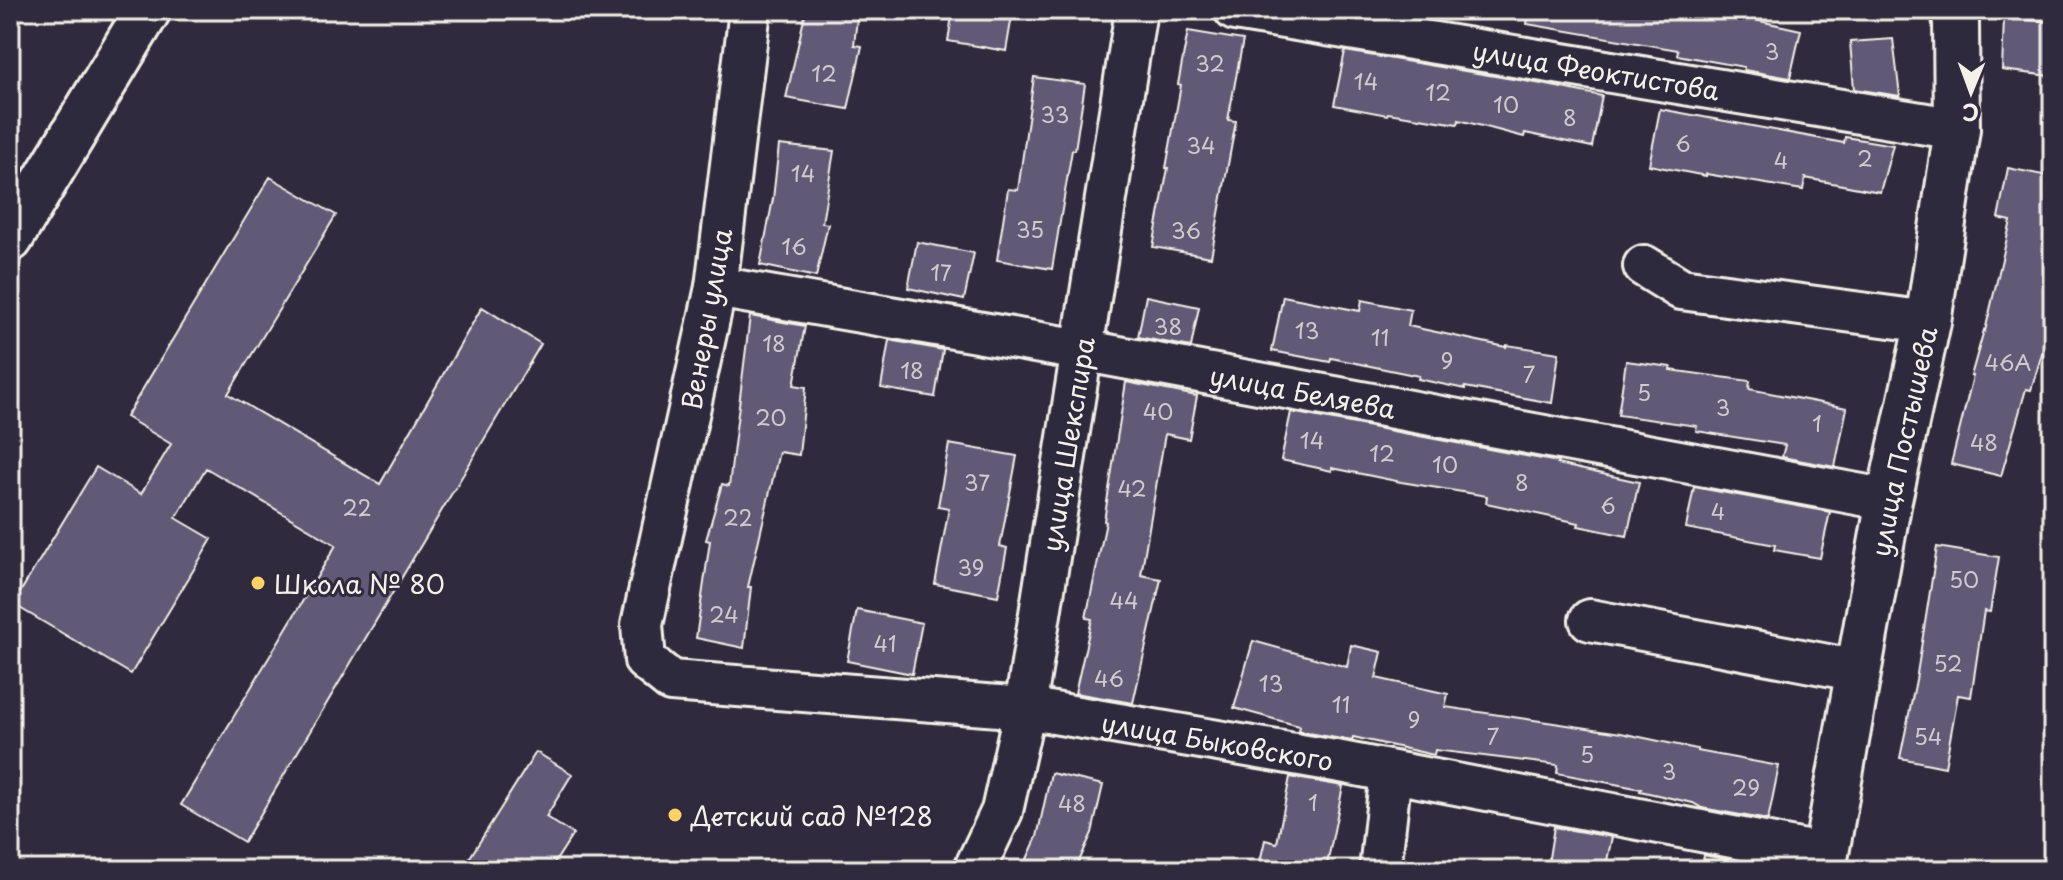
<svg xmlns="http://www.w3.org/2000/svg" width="2063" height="880" font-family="'Playpen Sans',sans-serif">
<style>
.building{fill:#605a77;stroke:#f4f1e8;stroke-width:2}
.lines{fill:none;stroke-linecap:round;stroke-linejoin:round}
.street-casing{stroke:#f4f1e8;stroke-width:46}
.secondary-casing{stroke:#f4f1e8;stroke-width:50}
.street{stroke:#2f2a3d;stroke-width:40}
.secondary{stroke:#2f2a3d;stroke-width:44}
.poi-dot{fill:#ffd166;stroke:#2f2a3d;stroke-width:3}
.labels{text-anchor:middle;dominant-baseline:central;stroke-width:6;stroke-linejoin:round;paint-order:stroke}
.number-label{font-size:22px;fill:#cfcbcc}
.street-label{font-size:26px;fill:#f4f1e8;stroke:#2f2a3d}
.poi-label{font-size:26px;fill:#f4f1e8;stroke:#2f2a3d;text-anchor:start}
</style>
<rect width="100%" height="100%" fill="#2f2a3d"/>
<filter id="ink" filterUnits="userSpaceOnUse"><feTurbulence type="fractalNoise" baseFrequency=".0125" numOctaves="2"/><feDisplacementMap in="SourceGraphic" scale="16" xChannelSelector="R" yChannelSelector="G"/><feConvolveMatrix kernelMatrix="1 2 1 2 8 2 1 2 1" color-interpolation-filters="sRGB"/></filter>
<g filter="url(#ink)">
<!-- building -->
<path class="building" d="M806,10H858L854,45L862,46L848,109L786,98Z
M953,10H1013L1006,51L948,41Z
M1529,10H1732V15L1801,30L1790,78L1744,70V67L1677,55L1678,50L1527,24Z
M2004,18L2053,22L2050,76L2002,70Z
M1188,31L1243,40L1228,120L1236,121L1211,257L1153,247L1168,168H1166L1181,85L1178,84Z
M1893,39L1900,96L1854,89L1850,42Z
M1345,51L1542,84L1602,96L1592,147L1525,133L1524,137L1459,120L1458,124L1388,113L1387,115L1334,105Z
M1034,77L1085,84L1075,150H1072L1052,269L997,260L1008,189L1018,190Z
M1660,109L1844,143L1845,137L1893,145L1880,192L1805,178L1803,190L1706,174V176L1649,165Z
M779,145L834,151L822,223L828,224L816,277L760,265L773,199Z
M2008,168L2053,177V304L2044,347L2031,390L2026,389L2001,476L1951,464L1973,376H1971L1984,330L1985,331L2011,221L1998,218Z
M270,177L336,215L228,394L380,484L482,307L541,344L244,842L181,805L336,545L206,468L176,518L212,539L131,674L13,604L96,467L141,494L171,444L126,417Z
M917,242L974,253L964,300L908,288Z
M1146,296L1199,307L1191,347L1138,337Z
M1283,296L1360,311L1362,300L1411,310L1408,326L1506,347L1507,345L1559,353L1552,403L1465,387V389L1418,379L1419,376L1331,358L1330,362L1272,351Z
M750,316L805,326L794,385L806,387L799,455L779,452L748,587H751L744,648L696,638L710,541L706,540L722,484L729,486Z
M889,340L943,350L935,397L881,388Z
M1626,361L1671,367L1670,370L1750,381L1749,389L1847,408L1835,467L1782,457L1785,445L1696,431L1697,426L1618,415Z
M1126,382L1197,396L1189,439L1165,434L1141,575L1161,579L1133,703L1075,693L1092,619L1086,618L1106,522L1104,521Z
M1291,412L1558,462L1557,464L1639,482L1627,536L1578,526L1579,523L1486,503L1487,496L1401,482L1332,468V471L1281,460Z
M949,444L1017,456L1000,546L1007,548L998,596L935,584L949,508L938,506Z
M1694,487L1830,512L1820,558L1774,550L1775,545L1686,528Z
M1937,547L1999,557L1990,612L1984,611L1971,697L1958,695L1945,767L1900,758L1916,680Z
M857,610L922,623L912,674L847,661Z
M1253,641L1347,667L1351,645L1382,652L1376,678L1448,694L1445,707L1621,733L1697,749V751L1779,766L1768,820L1702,808L1693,803L1640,791L1641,789L1557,773L1558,765L1435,750L1434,755L1353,737L1352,741L1298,731L1299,726L1234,708Z
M536,752L572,774L546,817L573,834L550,870H462Z
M1051,773L1103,785L1092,833L1075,870H1022L1037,837Z
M1290,777L1343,786L1326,870H1258L1265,840L1277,843Z
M1554,827L1612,837L1605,870H1547Z
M1704,855L1759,866L1758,870H1702Z"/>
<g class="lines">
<!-- street casing -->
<g class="street-casing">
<g id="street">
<path id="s1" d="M750,10L716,287L642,625L645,660L671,681L1025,708L1341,762L1826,855"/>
<path id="s2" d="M1235,10L1957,129"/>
<path d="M1644,266L1681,289L1928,322"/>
<path id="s3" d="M716,287L1081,350L1889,500"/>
<path d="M1590,620L1859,671"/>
<path id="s4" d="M974,870L1002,811L1025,708L1136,10"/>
<path d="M1380,870L1391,772"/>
</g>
</g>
<!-- secondary casing -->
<g class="secondary-casing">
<g id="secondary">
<path d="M10,239L148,10"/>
<path id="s5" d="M1823,870L1889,500L1928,322L1957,129L1956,23L1954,10"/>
</g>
</g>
<!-- street -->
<use href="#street" class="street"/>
<!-- secondary -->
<use href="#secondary" class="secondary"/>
</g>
</g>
<!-- markers -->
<g class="poi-dot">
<circle cx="258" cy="583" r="8"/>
<circle cx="675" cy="815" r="8"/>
</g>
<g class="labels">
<!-- number labels -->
<g class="number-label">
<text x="1772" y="50">3</text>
<text x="1210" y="62">32</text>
<text x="824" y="72">12</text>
<text x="1366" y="80">14</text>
<text x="1438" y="91">12</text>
<text x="1506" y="103">10</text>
<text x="1055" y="113">33</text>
<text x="1570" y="116">8</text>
<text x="1683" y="142">6</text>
<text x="1201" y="144">34</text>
<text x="1865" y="157">2</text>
<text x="1781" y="159">4</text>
<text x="803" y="172">14</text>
<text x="1030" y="228">35</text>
<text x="1186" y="229">36</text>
<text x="794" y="245">16</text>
<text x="941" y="271">17</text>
<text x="1168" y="325">38</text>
<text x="1307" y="329">13</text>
<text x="1380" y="336">11</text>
<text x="774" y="342">18</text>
<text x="1447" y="359">9</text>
<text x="2008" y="361">46А</text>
<text x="912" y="369">18</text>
<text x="1529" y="373">7</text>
<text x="1644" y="391">5</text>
<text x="1723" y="406">3</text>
<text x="1158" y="410">40</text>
<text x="771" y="416">20</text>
<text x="1817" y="422">1</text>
<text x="1312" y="439">14</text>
<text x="1984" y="441">48</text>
<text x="1382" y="452">12</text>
<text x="1445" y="463">10</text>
<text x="977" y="481">37</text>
<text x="1522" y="481">8</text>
<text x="1132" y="487">42</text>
<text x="1608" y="504">6</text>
<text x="357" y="506">22</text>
<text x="1718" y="510">4</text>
<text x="738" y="516">22</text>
<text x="971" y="566">39</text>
<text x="1964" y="578">50</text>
<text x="1124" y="599">44</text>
<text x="724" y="613">24</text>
<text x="885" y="642">41</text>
<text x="1948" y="662">52</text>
<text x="1109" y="677">46</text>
<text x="1271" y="682">13</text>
<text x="1341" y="703">11</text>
<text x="1414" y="718">9</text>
<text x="1493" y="735">7</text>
<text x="1928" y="735">54</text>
<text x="1587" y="753">5</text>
<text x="1669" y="770">3</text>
<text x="1746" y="786">29</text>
<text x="1313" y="801">1</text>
<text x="1072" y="802">48</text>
</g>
<!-- street labels -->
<g class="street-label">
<text stroke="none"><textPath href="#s2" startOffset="366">улица Феоктистова</textPath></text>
<text transform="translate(706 319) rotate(-80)">Венеры улица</text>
<text stroke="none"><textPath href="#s3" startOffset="596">улица Беляева</textPath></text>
<text stroke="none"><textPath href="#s5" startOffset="436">улица Постышева</textPath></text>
<text stroke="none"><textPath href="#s4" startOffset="438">улица Шекспира</textPath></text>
<text stroke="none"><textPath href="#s1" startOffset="1244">улица Быковского</textPath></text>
</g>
<!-- poi labels -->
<g class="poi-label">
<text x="274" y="583">Школа № 80</text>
<text x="691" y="815">Детский сад №128</text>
</g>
</g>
<!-- margin -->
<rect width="2063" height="880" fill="none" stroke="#2f2a3d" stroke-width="40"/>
<rect x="20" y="20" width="2023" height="840" fill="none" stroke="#f4f1e8" stroke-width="3" filter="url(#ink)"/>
<!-- north arrow -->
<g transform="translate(1971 92) rotate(181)" stroke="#2f2a3d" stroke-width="6" paint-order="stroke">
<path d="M0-6L14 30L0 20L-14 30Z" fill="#f4f1e8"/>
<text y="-12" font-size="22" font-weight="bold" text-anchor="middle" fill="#f4f1e8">С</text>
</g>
</svg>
